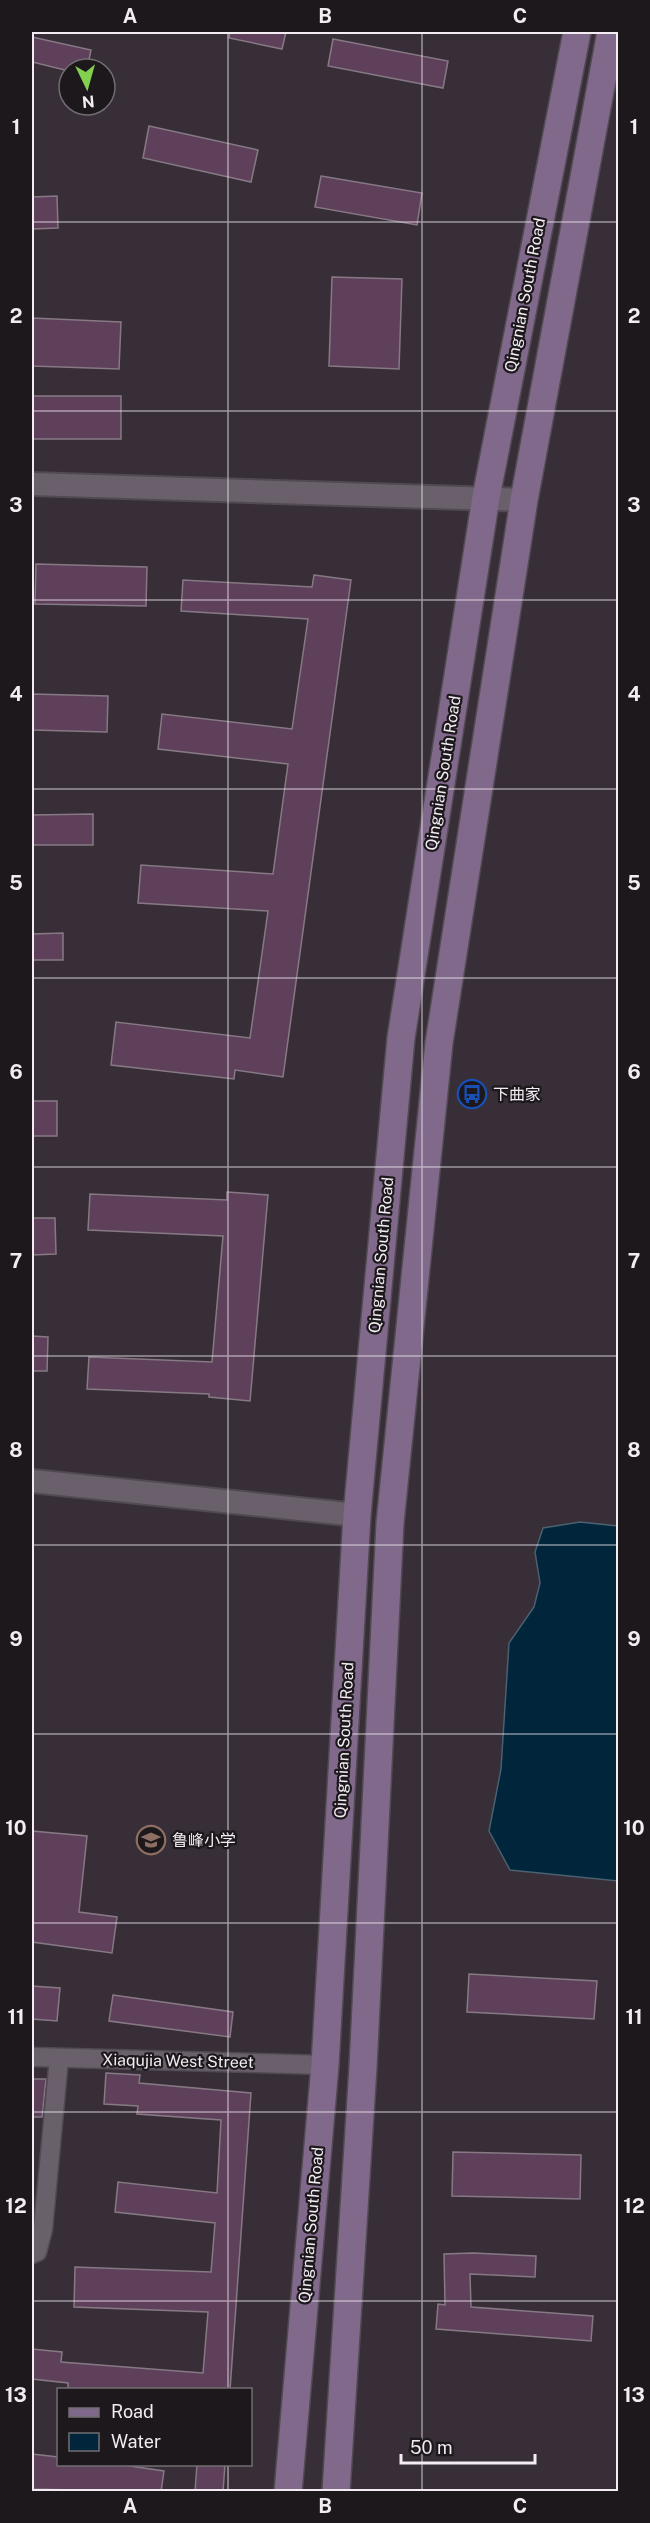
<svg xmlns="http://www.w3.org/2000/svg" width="650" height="2523" font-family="'Public Sans','Noto Sans SC',sans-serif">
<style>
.water{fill:#01253b;stroke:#4a6172;stroke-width:1.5}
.building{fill:#5e405b;stroke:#867984;stroke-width:1.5}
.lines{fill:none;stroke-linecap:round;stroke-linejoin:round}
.minor-casing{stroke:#514a52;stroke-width:21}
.tertiary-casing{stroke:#514a52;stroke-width:26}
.secondary-casing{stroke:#514a52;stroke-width:30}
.minor{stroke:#6a606b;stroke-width:18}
.tertiary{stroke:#6a606b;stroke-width:22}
.secondary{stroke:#80698a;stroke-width:27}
.grid{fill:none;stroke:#f3edf3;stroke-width:1.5;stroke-opacity:0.55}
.labels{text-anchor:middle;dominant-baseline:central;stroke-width:4.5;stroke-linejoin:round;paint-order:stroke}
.street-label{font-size:16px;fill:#f3edf3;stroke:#1c181c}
.poi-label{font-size:16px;fill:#f3edf3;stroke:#1c181c;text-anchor:start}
.neatline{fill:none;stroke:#f3edf3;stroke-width:2}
.grid-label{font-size:20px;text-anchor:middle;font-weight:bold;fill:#f3edf3}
</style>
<rect width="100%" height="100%" fill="#372e38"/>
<!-- water -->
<path class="water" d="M580,1522L618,1526V1881L510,1870L489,1831L501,1769L509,1643L534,1607L540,1583L535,1552L543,1528Z"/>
<!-- building -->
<path class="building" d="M230,32H286L282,49L229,38Z
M32,37L91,50L87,69L69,71L32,62Z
M333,39L448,61L443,88L328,66Z
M149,126L258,150L251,182L143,158Z
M321,176L422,193L417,225L315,207Z
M57,196L58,228L32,229V197Z
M332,277L402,279L399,369L329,366Z
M32,318L121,322L119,369L32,366Z
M32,396H121V439H32Z
M36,564L147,567L146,606L35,604Z
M314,575L351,580L283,1077L235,1070L234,1079L111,1065L116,1022L250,1038L268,911L138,903L141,865L273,874L288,764L158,749L162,714L292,729L308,619L181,611L183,580L312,587Z
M32,694L108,696L107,732L32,730Z
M93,814V845H32V815Z
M63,933V960H32V934Z
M32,1101H57V1136H32Z
M227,1192L268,1195L250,1401L209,1397V1394L87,1389L89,1357L212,1362L223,1236L88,1230L90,1194L227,1200Z
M32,1218H55L56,1254L32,1255Z
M32,1336L48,1337L47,1371H32Z
M32,1831L87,1836L79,1912L117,1917L112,1953L32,1942Z
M469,1974L597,1981L594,2019L467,2012Z
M32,1986L60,1988L57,2021L32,2019Z
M113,1995L233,2012L230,2037L109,2021Z
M106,2073L140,2075L139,2083L251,2093L230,2390H68V2383L32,2379V2349L62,2352L61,2362L203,2373L208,2312L74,2307L75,2267L211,2272L215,2223L115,2212L118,2182L217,2193L221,2120L137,2114L138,2106L104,2104Z
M32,2079H46L42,2117H32Z
M453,2152L581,2155L580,2199L452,2196Z
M473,2253L536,2256L535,2277L470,2274L471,2307L593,2316L591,2341L436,2329L438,2304L445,2305L444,2254Z
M32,2454L58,2457V2464H116L164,2471L161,2492L32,2489Z
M197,2464H225L223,2492H195Z"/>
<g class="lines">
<!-- minor casing -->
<g class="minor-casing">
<path id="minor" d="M32,2057L325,2065
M32,2254L37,2252L43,2229L59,2058"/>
</g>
<!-- tertiary casing -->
<g class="tertiary-casing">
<path id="tertiary" d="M32,484L524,500
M32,1481L357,1515"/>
</g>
<!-- secondary casing -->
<g class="secondary-casing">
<path id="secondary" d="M288,2492L325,2065L357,1515L401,1038L486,497L577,32
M336,2492L363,2067L390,1523L439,1043L524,500L611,32"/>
</g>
<!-- minor -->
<use href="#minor" class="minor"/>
<!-- tertiary -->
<use href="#tertiary" class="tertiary"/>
<!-- secondary -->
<use href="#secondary" class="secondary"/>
</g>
<!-- grid -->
<path class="grid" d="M228,32V2390M422,32V2492M32,222H618M32,411H618M32,600H618M32,789H618M32,978H618M32,1167H618M32,1356H618M32,1545H618M32,1734H618M32,1923H618M32,2112H618M32,2301H618M228,2464V2492"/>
<!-- icons -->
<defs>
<g id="bus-ring" transform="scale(1.5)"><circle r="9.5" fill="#1c181c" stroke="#1a4fb4" stroke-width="1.5"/><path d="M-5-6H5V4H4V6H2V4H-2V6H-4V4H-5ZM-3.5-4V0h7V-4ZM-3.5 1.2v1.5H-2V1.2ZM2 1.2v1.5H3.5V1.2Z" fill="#1a4fb4"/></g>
<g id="school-ring" transform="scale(1.5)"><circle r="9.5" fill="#1c181c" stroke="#8d6e63" stroke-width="1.5"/><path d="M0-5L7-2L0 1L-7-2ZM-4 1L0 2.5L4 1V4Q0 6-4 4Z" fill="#8d6e63"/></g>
</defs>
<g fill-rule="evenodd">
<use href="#bus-ring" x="472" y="1094"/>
<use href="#school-ring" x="151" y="1840"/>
</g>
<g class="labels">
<!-- street labels -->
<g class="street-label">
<text transform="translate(525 295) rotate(-79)">Qingnian South Road</text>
<text transform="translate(443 773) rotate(-81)">Qingnian South Road</text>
<text transform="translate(381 1255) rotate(-85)">Qingnian South Road</text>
<text transform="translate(344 1740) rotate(-87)">Qingnian South Road</text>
<text transform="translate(178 2061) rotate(1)">Xiaqujia West Street</text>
<text transform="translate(311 2225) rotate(-85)">Qingnian South Road</text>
</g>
<!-- poi labels -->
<g class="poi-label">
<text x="493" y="1094">下曲家</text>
<text x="172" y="1840">鲁峰小学</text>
</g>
</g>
<!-- border -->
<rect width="650" height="2523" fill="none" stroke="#1c181c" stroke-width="66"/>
<!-- legend -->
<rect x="57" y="2388" width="195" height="78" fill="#1c181c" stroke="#726d72" stroke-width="1.5"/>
<rect x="69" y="2408" width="30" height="9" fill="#80698a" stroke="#726d72" stroke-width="1.5"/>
<text x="111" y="2418" font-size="18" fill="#f3edf3">Road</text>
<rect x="69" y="2433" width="30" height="18" fill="#01253b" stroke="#726d72" stroke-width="1.5"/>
<text x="111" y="2448" font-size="18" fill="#f3edf3">Water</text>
<!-- north arrow -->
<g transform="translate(87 87) rotate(175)"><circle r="28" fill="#1c181c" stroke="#726d72" stroke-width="1.5"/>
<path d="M0-4.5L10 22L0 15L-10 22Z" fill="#83d04e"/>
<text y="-9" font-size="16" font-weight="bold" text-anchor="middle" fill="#f3edf3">N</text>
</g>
<!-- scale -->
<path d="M401 2454v9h134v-9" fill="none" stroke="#f3edf3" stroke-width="3"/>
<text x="410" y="2454" font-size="18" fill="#f3edf3" stroke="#1c181c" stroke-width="4.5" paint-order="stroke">50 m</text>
<rect x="33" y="33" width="584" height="2457" class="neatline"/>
<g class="grid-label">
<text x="130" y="23">A</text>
<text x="325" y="23">B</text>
<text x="520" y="23">C</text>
<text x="16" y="134">1</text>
<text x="634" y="134">1</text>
<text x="16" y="323">2</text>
<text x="634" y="323">2</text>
<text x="16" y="512">3</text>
<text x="634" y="512">3</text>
<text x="16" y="701">4</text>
<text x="634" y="701">4</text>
<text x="16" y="890">5</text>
<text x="634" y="890">5</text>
<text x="16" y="1079">6</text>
<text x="634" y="1079">6</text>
<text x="16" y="1268">7</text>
<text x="634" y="1268">7</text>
<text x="16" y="1457">8</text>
<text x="634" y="1457">8</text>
<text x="16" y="1646">9</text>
<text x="634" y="1646">9</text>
<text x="16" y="1835">10</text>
<text x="634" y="1835">10</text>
<text x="16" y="2024">11</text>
<text x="634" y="2024">11</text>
<text x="16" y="2213">12</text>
<text x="634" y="2213">12</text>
<text x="16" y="2402">13</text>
<text x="634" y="2402">13</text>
<text x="130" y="2513">A</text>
<text x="325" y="2513">B</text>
<text x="520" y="2513">C</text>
</g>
</svg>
